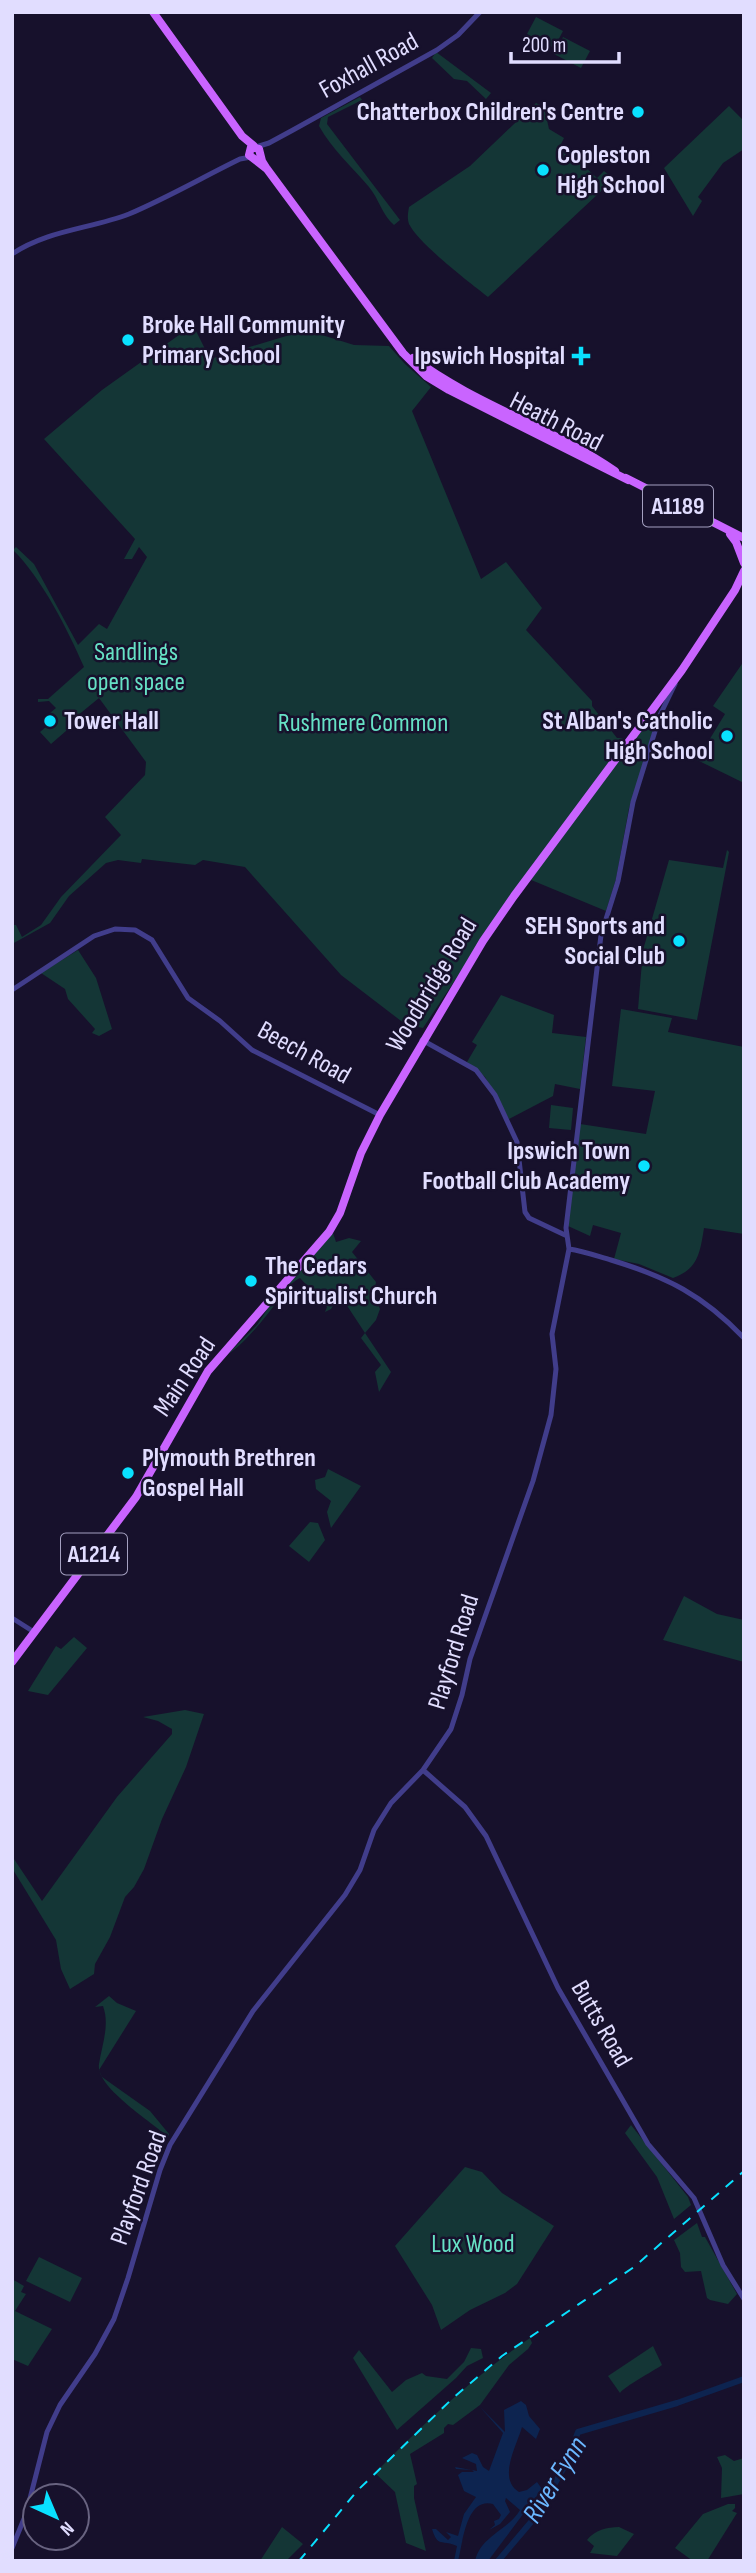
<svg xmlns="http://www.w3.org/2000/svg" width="756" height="2573" font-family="'Sofia Sans Condensed',sans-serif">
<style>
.green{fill:#143636}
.water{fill:#0d2450}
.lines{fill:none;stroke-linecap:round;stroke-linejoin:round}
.river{stroke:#0d2450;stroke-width:6}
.minor{stroke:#413d8b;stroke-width:5}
.major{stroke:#c964ff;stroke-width:8}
.rail{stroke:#09e1ff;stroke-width:2;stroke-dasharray:10 9;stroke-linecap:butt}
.poi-dot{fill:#09e1ff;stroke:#17112c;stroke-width:2.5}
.labels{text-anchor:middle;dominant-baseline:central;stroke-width:5;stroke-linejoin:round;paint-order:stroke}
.shield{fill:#17112c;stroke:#a4a0c0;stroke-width:2}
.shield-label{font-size:24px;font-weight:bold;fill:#e1ddff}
.street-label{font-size:26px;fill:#e1ddff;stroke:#17112c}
.poi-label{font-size:26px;font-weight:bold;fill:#e1ddff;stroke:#17112c;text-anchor:end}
.park-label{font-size:26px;fill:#66e1c5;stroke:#17112c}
.water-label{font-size:28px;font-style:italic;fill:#6bb7ff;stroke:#17112c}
</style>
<rect width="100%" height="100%" fill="#17112c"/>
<!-- green -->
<path class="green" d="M536,17L563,31L554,48L527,34Z
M563,37L590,51L581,68L554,54Z
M436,52L491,93L486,99L467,81L454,79L432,58Z
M360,97L362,100L328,117L327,124L400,220L394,225C382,215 379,199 369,187C352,167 332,149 319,126L321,118Z
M536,103L544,107L549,129L564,138L561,144L597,178L604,171L614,179L488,297C469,282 419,244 409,224C407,218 408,213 409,207L470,166Z
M729,106L744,121V149L723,163L698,197L702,201L693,216L664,168Z
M193,325L210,359L306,330L354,345L389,346L405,364L431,387L412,411L481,579L506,562L542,608L526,630L592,701V706L617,738H622L627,744L651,718L657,722L629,808L616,879L606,911L524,877L423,1028L405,1024L341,975L245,867L203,860L195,865L142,859L141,863L118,860L106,863L69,896L50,923L12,944L13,925H16L22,937L41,925L61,897L121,835L105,817L145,775L146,762L99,698L71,721L74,724L51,744L40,732L47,726L51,729L58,722L50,713L56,708L49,701L38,702V699H48L84,667C68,630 41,577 13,550L16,547L34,564L78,645L99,624L107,629L147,557L139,547L132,559H124L135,539L44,439L102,390Z
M744,661V783L697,760L725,714L713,706Z
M727,850L729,852L697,1020L638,1009L643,950L669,860L723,868Z
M78,950L96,978L112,1029L99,1036L92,1033L95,1029L68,999L65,989L41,973Z
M501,995L554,1015L552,1033L586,1037L580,1089L555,1084L553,1096L509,1119L485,1077L467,1062L477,1045L472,1042Z
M621,1009L672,1018L668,1032L744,1047V1234L704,1228C700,1253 698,1269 673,1278L639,1264L614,1259L621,1233L593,1225L590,1236L568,1226L580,1124L646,1134L655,1091L612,1086Z
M551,1105L573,1108L571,1130L549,1128Z
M333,1233L336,1242L349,1238L361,1241L352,1252L376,1282L374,1294L380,1309L376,1320L365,1333L391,1372L379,1392L375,1372L381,1365L361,1338L365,1333L342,1298L337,1299L331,1309L325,1312L327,1307L300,1278C290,1283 284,1293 277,1302C263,1320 245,1343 228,1354L257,1325L274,1299Z
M328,1469L361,1486L331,1528L327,1512L331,1501L316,1489L315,1480L325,1477Z
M310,1522L318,1523L325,1540L309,1562L289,1546Z
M684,1596L717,1614L744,1620V1662L663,1640Z
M74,1637L87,1648L48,1695L28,1691L56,1646L61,1649Z
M185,1710L204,1714L186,1767L162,1819L144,1869L134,1887L125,1897L110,1937L95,1964L94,1974L70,1989L61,1969L56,1940L12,1868V1856L42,1901L117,1797L172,1734V1729L158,1721L143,1717Z
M109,1996L117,2003L136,2011L99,2070L102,2077L150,2111L169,2134L168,2137C152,2122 95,2087 99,2064C102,2045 110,2025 103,2006L95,2007Z
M631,2125L688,2197L691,2205L674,2219L657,2177L625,2133Z
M465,2167L482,2172L502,2193L554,2226L517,2284L505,2293L470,2310L441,2330L432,2305L395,2246Z
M697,2223L702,2237H705L737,2294L728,2304L710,2300L707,2298L701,2271L685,2272L681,2267L680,2253L674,2240Z
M39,2257L82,2278L70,2302L26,2281Z
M12,2279L24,2286L21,2292L26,2294L15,2311L52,2329L28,2366L12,2359Z
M530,2338L532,2343L528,2349L509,2365L480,2405L453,2425L448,2424L444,2428V2433L410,2454L417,2484L414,2486V2498L426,2551L406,2543L395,2492L375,2473C423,2424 473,2377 530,2338Z
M653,2346L662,2365C652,2372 625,2386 620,2393L608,2376Z
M471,2348L481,2349L483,2358L467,2366L456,2378L397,2430L353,2358L359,2350L392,2392L406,2380L422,2373L426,2376L447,2379L464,2362Z
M725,2455L734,2461L744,2458V2494L721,2498L722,2468L717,2457Z
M728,2504H735V2508L732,2511L737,2513L707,2561H693L675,2548L703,2514Z
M282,2527L303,2544L286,2561H260Z
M619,2527L634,2534L617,2556L590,2553L594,2546L587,2540C595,2530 607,2527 619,2527Z"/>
<!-- water -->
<path class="water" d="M521,2401L526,2405L529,2416L540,2429L536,2439L522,2427C517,2445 497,2479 519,2492L527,2490L537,2482L542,2489L488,2561H475C481,2535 508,2531 520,2510L506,2498L505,2501L510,2512L500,2524L489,2530L495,2525L494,2521L499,2519L501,2515L493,2504C466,2497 463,2542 458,2561H454L457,2546C441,2539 438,2548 432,2529H436L448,2540L451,2537L446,2532L458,2536L464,2514L476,2497L464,2491L458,2475L462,2472H474L472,2470L456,2469L455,2467L477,2471L476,2464L462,2458L472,2453L477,2455L483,2467L489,2471L503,2433L480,2407L505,2432L504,2410Z"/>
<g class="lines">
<!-- river -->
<path class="river" d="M498,2561L537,2515L567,2462L578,2432L677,2403L744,2379"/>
<!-- minor -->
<path class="minor" d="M256,147L269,143L293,130L437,50L458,35L480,12
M12,254C48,230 90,229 129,214C167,198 203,177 240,159L251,157
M12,990L94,936L115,929L135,930L152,940L188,998L220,1021L252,1050L380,1115
M422,1040L476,1070L495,1095L517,1142L525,1212L529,1218L565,1235
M569,1249C583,1251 597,1256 611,1260C667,1277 703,1295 744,1338
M12,1618L34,1632
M423,1770L465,1807L486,1836L558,1988L648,2144L694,2198L723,2265L744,2299
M12,2548L26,2514L47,2432L60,2405L95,2354L114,2319L128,2278L160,2170L170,2145L253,2011L345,1895L360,1870L374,1830L391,1803L423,1770L451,1729L462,1695L470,1659L533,1481L551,1415L556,1369L552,1334L569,1249L566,1228L601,935L618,881L633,802L660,715L675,684"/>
<!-- major -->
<path class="major" d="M153,12L242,136L254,146
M267,169L249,155L251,147L259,149L262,161L267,169L403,353L426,376L449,390L628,480
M413,358C475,405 552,427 615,471
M626,478L744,538
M730,534L736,542L744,563
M12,1662L136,1497L208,1371L329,1232L340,1213L361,1153L380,1115L483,941L514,896L682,670L735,590L744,571"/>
<!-- rail -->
<path class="rail" d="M299,2561L357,2491L453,2398L502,2356L634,2267L744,2171"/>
</g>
<!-- markers -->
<g class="poi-dot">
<circle cx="638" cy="112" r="7"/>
<circle cx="543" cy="170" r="7"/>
<circle cx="128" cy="340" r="7"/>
<path d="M577.5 345.5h7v7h7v7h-7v7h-7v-7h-7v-7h7z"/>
<circle cx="50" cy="721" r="7"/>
<circle cx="727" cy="736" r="7"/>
<circle cx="679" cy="941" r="7"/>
<circle cx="644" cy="1166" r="7"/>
<circle cx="251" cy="1281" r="7"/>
<circle cx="128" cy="1473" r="7"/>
</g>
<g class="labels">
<!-- shield labels -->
<g class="shield">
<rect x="643" y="485.5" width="70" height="41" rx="5"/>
<rect x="61" y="1533.5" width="66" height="41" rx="5"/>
</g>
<g class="shield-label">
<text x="678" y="506">A1189</text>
<text x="94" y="1554">A1214</text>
</g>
<!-- street labels -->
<g class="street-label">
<text transform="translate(369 66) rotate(-29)">Foxhall Road</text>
<text transform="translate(556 422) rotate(27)">Heath Road</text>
<text transform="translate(432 985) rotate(-59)">Woodbridge Road</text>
<text transform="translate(304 1053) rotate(29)">Beech Road</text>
<text transform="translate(185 1377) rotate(-56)">Main Road</text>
<text transform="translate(454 1652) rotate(-73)">Playford Road</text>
<text transform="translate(601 2024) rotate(60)">Butts Road</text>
<text transform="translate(139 2188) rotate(-70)">Playford Road</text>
</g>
<!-- poi labels -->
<g class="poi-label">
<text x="624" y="112">Chatterbox Children's Centre</text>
<text x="557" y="155" text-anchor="start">Copleston<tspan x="557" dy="30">High School</tspan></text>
<text x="142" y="325" text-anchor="start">Broke Hall Community<tspan x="142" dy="30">Primary School</tspan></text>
<text x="565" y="356">Ipswich Hospital</text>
<text x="64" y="721" text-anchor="start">Tower Hall</text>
<text x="713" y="721">St Alban's Catholic<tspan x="713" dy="30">High School</tspan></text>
<text x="665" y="926">SEH Sports and<tspan x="665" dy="30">Social Club</tspan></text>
<text x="630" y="1151">Ipswich Town<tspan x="630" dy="30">Football Club Academy</tspan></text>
<text x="265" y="1266" text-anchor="start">The Cedars<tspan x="265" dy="30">Spiritualist Church</tspan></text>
<text x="142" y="1458" text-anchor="start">Plymouth Brethren<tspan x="142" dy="30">Gospel Hall</tspan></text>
</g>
<!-- park labels -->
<g class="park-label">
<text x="136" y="652">Sandlings<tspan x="136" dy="30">open space</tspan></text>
<text x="363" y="723">Rushmere Common</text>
<text x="473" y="2244">Lux Wood</text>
</g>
<!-- water labels -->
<g class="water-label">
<text transform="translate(555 2480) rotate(-58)">River Fynn</text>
</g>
</g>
<!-- border -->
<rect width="756" height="2573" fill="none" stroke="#e1ddff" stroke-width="28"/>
<!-- north arrow -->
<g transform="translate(56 2517) rotate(136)"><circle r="33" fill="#17112c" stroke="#686380" stroke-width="2"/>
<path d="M0-5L12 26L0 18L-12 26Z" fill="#09e1ff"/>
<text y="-10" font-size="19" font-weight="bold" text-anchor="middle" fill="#e1ddff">N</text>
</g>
<!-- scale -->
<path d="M511 52v10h108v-10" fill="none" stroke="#e1ddff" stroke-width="3.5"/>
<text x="522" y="52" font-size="21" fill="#e1ddff" stroke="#17112c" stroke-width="5" paint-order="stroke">200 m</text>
</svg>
